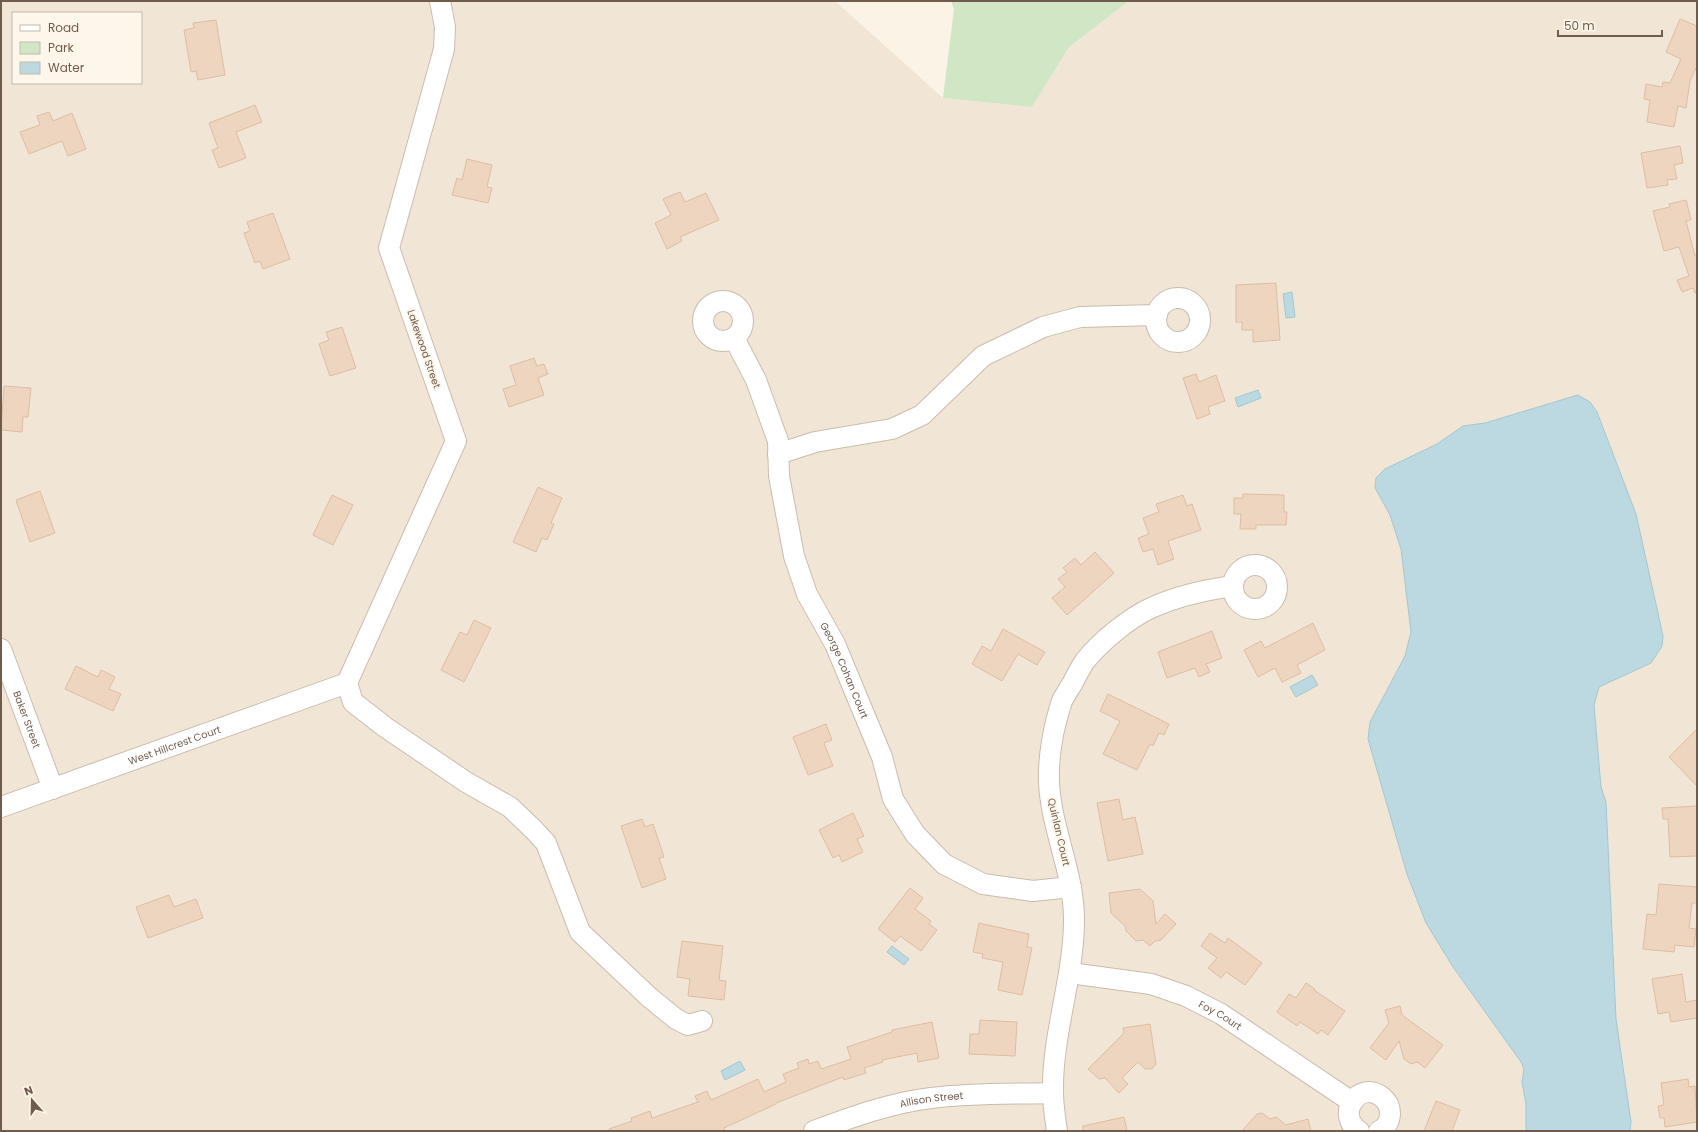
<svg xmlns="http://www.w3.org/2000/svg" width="1698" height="1132" font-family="Poppins,sans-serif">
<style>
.residential{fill:#f1e6d5;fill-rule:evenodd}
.green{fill:#d0e6c5}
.water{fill:#bcd9e1;stroke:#a3c7d2}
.building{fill:#edd5c0;stroke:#debda2}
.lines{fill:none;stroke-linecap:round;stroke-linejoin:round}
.minor-casing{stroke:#cabcad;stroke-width:22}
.minor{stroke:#fff;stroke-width:20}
.labels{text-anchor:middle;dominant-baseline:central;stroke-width:4;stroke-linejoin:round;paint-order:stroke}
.street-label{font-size:10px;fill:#705c4d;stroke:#fdf7eb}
</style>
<rect width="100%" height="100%" fill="#faf3e6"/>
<!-- residential -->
<path class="residential" d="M1,1H835L943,98L1032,107L1069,47L1129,1H1697V1131H1ZM13,13H141V83H13Z"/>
<!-- green -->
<path class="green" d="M951,1H1129L1069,47L1032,107L943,98L954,9Z"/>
<!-- water -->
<path class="water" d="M1292,292L1295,317L1286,318L1283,294Z
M1258,390L1261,398L1238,407L1235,398Z
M1578,395L1590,402L1597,412L1636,514L1663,636L1662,646L1651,663L1599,687L1594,705L1601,787L1606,802L1616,1019L1631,1122L1630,1131H1526V1104L1522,1082L1524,1069L1521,1062L1453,967L1426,923L1407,874L1368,739L1370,722L1405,656L1411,632L1401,549L1390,515L1375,488L1376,478L1385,469L1437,444L1463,426L1485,423Z
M1312,675L1318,685L1296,697L1290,687Z
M892,946L909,959L904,965L887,952Z
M740,1061L745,1070L725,1080L721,1071Z"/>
<!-- building -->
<path class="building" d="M1680,19L1697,26V66L1690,81L1686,108L1678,106L1674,127L1647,122L1650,100L1644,99L1646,84L1662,87L1663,82L1670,83L1681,59L1666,52Z
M216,20L225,75L198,80L196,71L191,72L184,30L194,28L193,23Z
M255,105L262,122L236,132L246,158L219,168L212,150L218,148L209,123Z
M49,112L53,121L72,113L86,149L68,156L62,141L29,154L20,132L40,125L37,116Z
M1680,146L1683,163L1674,165L1677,179L1667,180L1668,185L1647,188L1641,153Z
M467,159L492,165L487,187L492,188L488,203L452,195L457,178L462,180Z
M680,192L685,202L706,193L719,220L680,237L682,241L667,249L655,223L671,215L663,199Z
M1686,200L1691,220L1686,221L1695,256L1697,255V293H1695L1693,288L1682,292L1677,280L1689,276L1679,247L1664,251L1653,211L1670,207L1669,204Z
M273,213L290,259L263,269L260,261L255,263L244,233L250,231L247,222Z
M1276,283L1280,340L1253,342V330H1242V322H1236V285Z
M342,327L356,368L330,376L319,344L329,340L326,332Z
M534,358L537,366L544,364L548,374L538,378L544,395L509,407L503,389L516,385L510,366Z
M1196,374L1199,382L1216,375L1225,401L1208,407L1210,414L1197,419L1183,378Z
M4,386L31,388L28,417H23L22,432L1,430Z
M538,487L562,498L551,523L554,524L547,540L542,538L536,552L513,542Z
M40,491L55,533L30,542L16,500Z
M1243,494L1284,495V512H1287L1286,525H1256V529H1240L1241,514H1234V498H1243Z
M332,495L353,505L333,545L313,535Z
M1183,495L1187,506L1192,504L1201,530L1168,541L1174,559L1158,565L1153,549L1143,552L1138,538L1149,534L1143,518L1159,512L1156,504Z
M1095,552L1114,573L1067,615L1052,598L1065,587L1058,579L1067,572L1063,568L1075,558L1081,565Z
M474,620L491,628L464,682L441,670L460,632L467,635Z
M1313,623L1325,650L1297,665L1301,673L1282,682L1275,668L1258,677L1244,650L1261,641L1265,648Z
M1003,629L1045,652L1037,665L1018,654L1002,681L972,664L982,646L991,651Z
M1212,631L1222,658L1206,664L1210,672L1199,677L1195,668L1167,678L1158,652Z
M76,666L98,677L101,670L115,677L109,689L121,694L113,711L65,689Z
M1108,694L1169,724L1164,735L1159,733L1153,746L1150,744L1137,770L1103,754L1120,721L1100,711Z
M826,724L832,740L824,743L833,766L808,775L793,737Z
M1697,729V786L1669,757Z
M1119,799L1123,820L1135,817L1143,854L1108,861L1097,803Z
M1697,806V856L1670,857L1668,819H1663L1662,808Z
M853,813L864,836L857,839L863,852L842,862L839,855L833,858L819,830Z
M642,819L645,827L653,824L664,857L659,858L666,879L642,888L621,826Z
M1659,884L1697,887V903H1692L1689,928L1696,929L1694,947L1675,945L1674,952L1643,949L1647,914L1656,915Z
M910,888L923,898L915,909L931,921L929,924L937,930L921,951L900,936L895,942L878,929Z
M1140,889L1153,901L1156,924L1165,914L1176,924L1161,940L1155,941L1150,946L1143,940L1136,941L1126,931L1125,926L1111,913L1109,893Z
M169,895L174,907L196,899L203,918L148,938L136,907Z
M979,923L1029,934L1027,947L1032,948L1022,995L998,990L1003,962L982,958L983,954L973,952Z
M1210,933L1225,943L1228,938L1262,963L1245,985L1226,972L1221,978L1208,968L1217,958L1201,946Z
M682,941L723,946L719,980L726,981L724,1000L688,996L690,979L677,977Z
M1682,974L1686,1002L1697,1000V1018L1671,1022L1669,1012L1658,1014L1652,979Z
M1306,983L1315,989L1314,990L1345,1011L1328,1035L1321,1030L1318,1034L1300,1022L1297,1026L1277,1012L1289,994L1296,998Z
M1400,1006L1402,1015L1443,1045L1425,1068L1417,1062L1411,1064L1404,1059L1399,1041L1386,1060L1370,1048L1389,1023L1385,1010Z
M980,1020L1017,1022L1015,1056L969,1054L970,1034H979Z
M932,1022L939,1058L918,1062L917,1053L882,1060L883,1062L864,1068L866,1073L844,1080L843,1077L776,1103V1104L724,1128L725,1131H609V1129L632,1121L631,1118L650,1111L652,1118L698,1102L695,1096L707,1091L711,1100L758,1079L764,1092L786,1082L783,1074L799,1068L797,1063L808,1059L809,1064L818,1061L821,1069L851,1059L847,1047L892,1032V1030Z
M1150,1024L1156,1064L1152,1069H1145L1138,1062L1122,1078L1128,1084L1119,1093L1105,1078L1099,1079L1088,1069L1124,1033L1123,1028Z
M1688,1079L1689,1087L1695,1086L1697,1122L1665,1127L1664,1118H1660L1658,1106L1664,1105L1661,1083Z
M1436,1101L1460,1110L1452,1131H1424Z
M1262,1113L1270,1119L1276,1117L1286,1125L1308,1119L1311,1131H1242L1257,1114Z
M1124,1117L1127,1131H1083V1126Z"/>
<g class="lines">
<!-- minor casing -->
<g class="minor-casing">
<g id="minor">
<circle cx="1178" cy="320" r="22"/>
<circle cx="723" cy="321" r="20"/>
<path id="s1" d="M734,338L756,380L778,441L779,476L794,556L807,594L835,644L882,757L893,799L915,834L944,864L983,884L1033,891L1071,887"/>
<path d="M778,454L815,442L892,429L922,415L983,356L1043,327L1080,317L1157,315"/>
<circle cx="1255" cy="587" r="22"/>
<path id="s2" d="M1,649L53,789"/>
<path d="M347,683L456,441L389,248L444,49L445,27L440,1"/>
<path d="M347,683L353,702L385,727L466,782L510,807L534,830L546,843L580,932L649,997L676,1019L688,1025L702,1021"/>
<path id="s3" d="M1,807L347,683"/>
<path id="s4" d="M1070,973L1151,984L1186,996L1221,1014L1352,1102"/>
<path id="s5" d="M814,1131C852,1117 890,1103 931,1098C971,1093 1012,1094 1053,1093"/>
<path d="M1057,1131C1055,1118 1053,1105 1053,1092C1052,1035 1073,980 1074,923C1075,874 1051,830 1049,782C1048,756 1054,725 1062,701C1065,695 1069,689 1072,684C1076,677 1080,668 1085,661C1100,642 1129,618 1151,608C1177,596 1204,590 1233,586"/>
<path d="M1359,1131C1334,1114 1360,1079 1382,1097C1387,1101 1390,1107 1390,1113C1390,1121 1386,1128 1379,1131"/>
</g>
</g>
<!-- minor -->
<use href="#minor" class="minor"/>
</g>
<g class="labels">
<!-- street labels -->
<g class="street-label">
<text transform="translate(424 349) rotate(71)">Lakewood Street</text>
<text stroke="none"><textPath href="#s1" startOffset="354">George Cohan Court</textPath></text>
<text stroke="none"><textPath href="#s2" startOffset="75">Baker Street</textPath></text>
<text stroke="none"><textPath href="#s3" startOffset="184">West Hillcrest Court</textPath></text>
<text transform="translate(1059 832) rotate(77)">Quinlan Court</text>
<text stroke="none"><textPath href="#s4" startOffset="158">Foy Court</textPath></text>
<text stroke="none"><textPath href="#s5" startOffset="122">Allison Street</textPath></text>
</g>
</g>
<!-- border -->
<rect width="1698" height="1132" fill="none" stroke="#705c4d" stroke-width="4"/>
<!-- legend -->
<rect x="12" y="12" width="130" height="72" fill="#fdf7eb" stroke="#c5b9ac"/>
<rect x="20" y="25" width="20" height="6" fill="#ffffff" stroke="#c5b9ac"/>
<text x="48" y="32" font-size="12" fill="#705c4d">Road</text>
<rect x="20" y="42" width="20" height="12" fill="#d0e6c5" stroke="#c5b9ac"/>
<text x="48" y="52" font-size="12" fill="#705c4d">Park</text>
<rect x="20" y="62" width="20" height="12" fill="#bcd9e1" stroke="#c5b9ac"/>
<text x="48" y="72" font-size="12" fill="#705c4d">Water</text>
<!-- north arrow -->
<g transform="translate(32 1100) rotate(340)" stroke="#fdf7eb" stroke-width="3" paint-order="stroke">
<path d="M0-3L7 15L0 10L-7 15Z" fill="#705c4d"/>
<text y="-6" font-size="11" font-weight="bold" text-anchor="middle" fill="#705c4d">N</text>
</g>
<!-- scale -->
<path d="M1558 30v6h104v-6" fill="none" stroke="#705c4d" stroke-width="2"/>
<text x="1564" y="30" font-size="12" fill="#705c4d" stroke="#fdf7eb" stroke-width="3" paint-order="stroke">50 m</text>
</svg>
